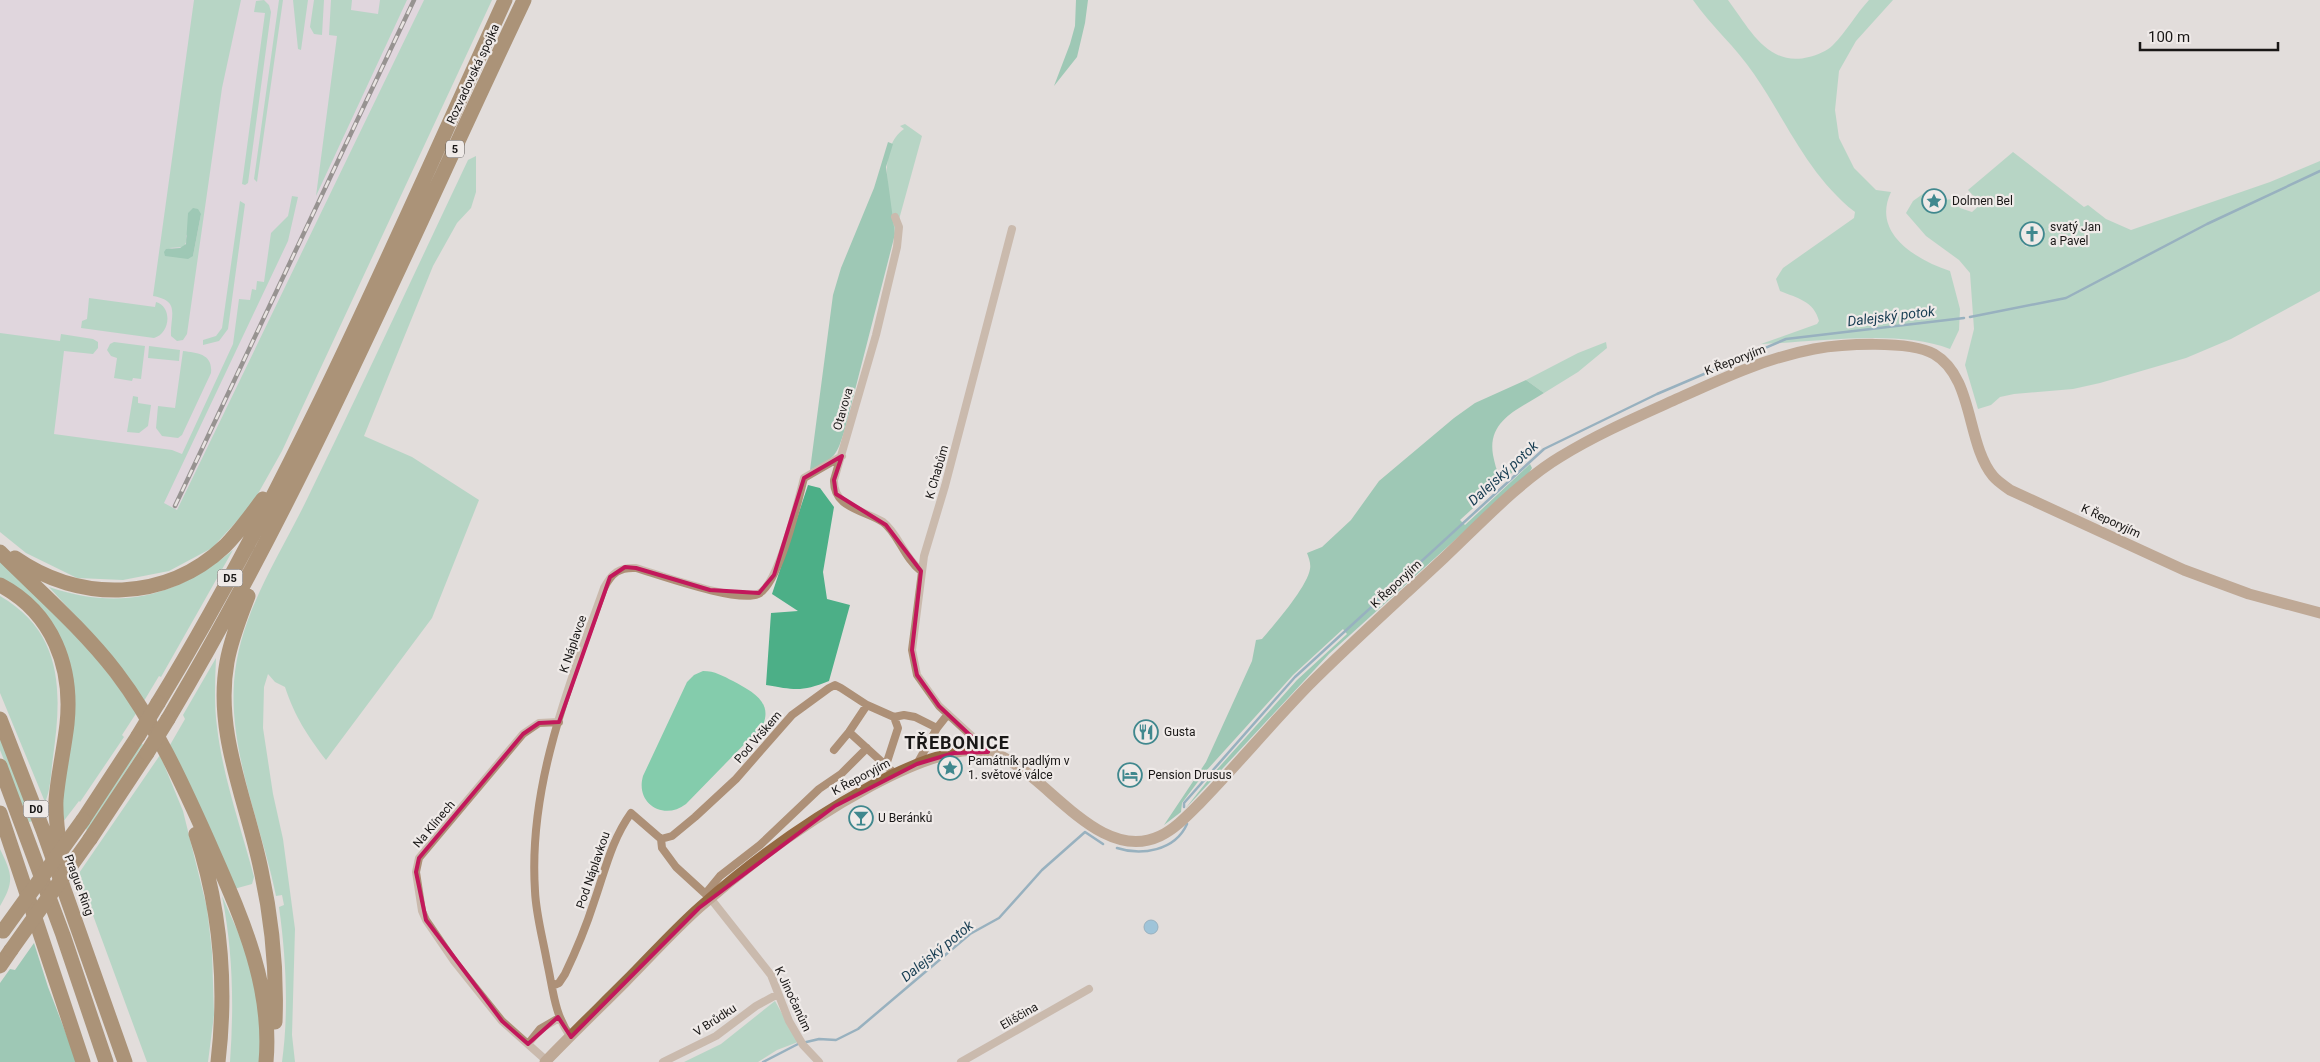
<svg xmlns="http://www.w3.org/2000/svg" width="2320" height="1062" font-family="Roboto,sans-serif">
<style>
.industrial{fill:#decee0}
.green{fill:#84ccac;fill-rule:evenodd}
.forest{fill:#4caf87}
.water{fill:#4ea7d8;stroke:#3e7c9e}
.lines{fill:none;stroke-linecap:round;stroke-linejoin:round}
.stream{stroke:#3e7c9e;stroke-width:2.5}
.street{stroke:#ad9077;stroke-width:8}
.secondary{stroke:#946a43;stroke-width:11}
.highway{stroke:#683a02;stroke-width:15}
.rail-casing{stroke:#3d3a39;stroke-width:4.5}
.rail{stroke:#efeae8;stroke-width:2.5;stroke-dasharray:8;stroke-linecap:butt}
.highway-bridge{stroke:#683a02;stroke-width:15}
.marked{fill:none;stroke:#c2185b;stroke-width:4;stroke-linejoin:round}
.labels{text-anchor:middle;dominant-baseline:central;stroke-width:4.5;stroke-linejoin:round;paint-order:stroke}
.shield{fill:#efeae8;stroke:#595655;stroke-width:1}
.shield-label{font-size:11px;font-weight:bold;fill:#191716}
.street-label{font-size:12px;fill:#191716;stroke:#efeae8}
.poi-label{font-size:12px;fill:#191716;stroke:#efeae8;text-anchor:start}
.water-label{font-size:14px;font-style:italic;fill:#173d52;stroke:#efeae8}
.district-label{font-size:18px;font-weight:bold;letter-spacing:1px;fill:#191716;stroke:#efeae8}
</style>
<rect width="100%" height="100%" fill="#e2dddb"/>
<!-- industrial -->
<path class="industrial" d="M0,0H424L177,510L164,504L0,479Z"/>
<!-- green -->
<path class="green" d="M194,0H241L222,88L187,334L183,340L177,341L171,336C170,315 181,301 153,296ZM201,214L193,256L169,248L184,247L187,240L186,236Z
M264,0L269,5L271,12L248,183L245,185L242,184L265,13L254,12L256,1Z
M279,0H283L257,182L254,179Z
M293,0H308L301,50L298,49Z
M314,0H324L322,35L314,34L310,27Z
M331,0H352L351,10L378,14L380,0H407L316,196L337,36L329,35Z
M424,0H492L282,451L251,506L212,548L169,571L123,580L77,578L26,553L0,532V333L60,341L61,334L93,339L98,342V348L93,354L64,351L54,434L172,450L182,454L233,344L239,299L250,300L252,289L256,290L257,281L264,282L271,233L288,216L292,196L298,197L288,241L164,503L177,510Z
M1693,0H1728C1749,28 1768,68 1809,57C1817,55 1827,51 1833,45C1846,32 1856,14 1869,0H1893L1856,41L1839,71L1835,110L1839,138L1854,168L1876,190L1891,192C1871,234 1917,260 1950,271L1960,309L1959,330L1950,349C1899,329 1817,342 1761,344L1817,324L1819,321C1814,301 1797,298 1780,291L1776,279L1783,268L1854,218L1855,212C1808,175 1787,122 1754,74C1736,47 1711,26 1693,0Z
M905,124L922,136L895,234C891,204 875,149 904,129L900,126Z
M2013,152L2084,207L2088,205L2106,219L2131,230L2270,182L2320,161V291L2231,339L2186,358L2100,383L2073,389L2014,394L2000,397L1991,405L1978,409L1965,365L1974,329L1970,273L1959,260L1926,236L1906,213L1913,201L1927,191L1945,200L1952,199L1960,208L1972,212L1981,204L1968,190ZM2028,222L2032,226L2036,222L2046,232L2034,246L2031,243L2027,247L2022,243L2026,238L2019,231Z
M476,156V192L471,208L457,223L433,266L364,436L412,457L479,500L432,618L326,760C307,735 295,717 285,687L275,682L268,674L264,687L263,728L273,794L283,839L295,929L292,1035L295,1062H282C289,1011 286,957 279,907L284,905L282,895L276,896C262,827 229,753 234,682C239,613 280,556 309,495C363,384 415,272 468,160Z
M240,201L245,204L228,329L219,341L203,345V340L216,336L222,328Z
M89,298L155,307L156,302C173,307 170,334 154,338L81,328L82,321L87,319Z
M114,342L145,346L141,379L133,378L132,381L114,378L117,358L111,356L107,350L110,344Z
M1606,342L1607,348L1578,372L1544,393L1526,380L1578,353Z
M149,346L180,350L179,361L148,358Z
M183,351C198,353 213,354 211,373L182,435L178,438L162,436L156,428L158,406L175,408Z
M133,396L138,397V403L151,405L148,426L139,433L127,432Z
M233,550L161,677L159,676L144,701L111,655L49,587C120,611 176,597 233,550Z
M0,560L89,648L137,712L122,735L124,737L80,802L79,801L63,822L59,801L64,648L0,580Z
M0,596C64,633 62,693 53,757C51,770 51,790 45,802L0,693Z
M216,658C215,681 214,704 217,727C223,778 241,827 254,877L252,884L234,889L170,745L185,719L183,715Z
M703,671C715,671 723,676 733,681C751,691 773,701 763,725L686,804C664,821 635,804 643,776L687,682L694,675Z
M0,737L33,821L29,822L0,750Z
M141,742L143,745L87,831L85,826Z
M160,755L183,811L207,908L212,952L214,1015L208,1062H147L94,918L77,876Z
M0,849C12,874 15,881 0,906Z
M222,896L242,941L259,999L262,1062H230C234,1006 233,951 222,896Z
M775,1001L798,1042L777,1050L758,1062H684L721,1044Z"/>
<!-- forest -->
<path class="forest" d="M1076,0H1088L1085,23L1077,57L1054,86L1070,44L1075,26Z
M888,142L893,144L886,167L895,234L845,429C836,457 836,457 810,470L833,295L841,268L874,188Z
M193,208L198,209L201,214L193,256L188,259L165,256L164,252L166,249L180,248L186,244L188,213Z
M1526,380L1544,393C1519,409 1487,420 1493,455C1495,464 1496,470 1501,478L1524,457L1526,460L1460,520L1465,525L1530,464L1532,468L1529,473L1329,654L1185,809L1212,775L1297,680L1347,634L1343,629L1293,675L1206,771L1182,803L1181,812L1164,825L1206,762L1252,661L1256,640L1262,639C1275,624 1307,587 1310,569C1311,564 1309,558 1307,553L1322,547L1351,520L1379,481L1454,418L1475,403Z
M808,485L820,488L834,507L823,572L827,599L850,605L829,681C802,692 795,690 766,685L771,613L798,611L772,594Z
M34,943L48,987L77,1062H0V983L10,969L15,970Z"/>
<!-- water -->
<path class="water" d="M1144 927a7 7 0 1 1 14 0a7 7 0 1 1-14 0Z"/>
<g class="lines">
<!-- stream -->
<path class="stream" d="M1970,317L2066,298L2207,224L2320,171
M1184,807V803L1295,677L1544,449L1657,394L1786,339L1964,318
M1117,848C1141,856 1175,851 1187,824
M763,1062L798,1044L819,1039L836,1040L858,1029L970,934L999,918L1042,870L1085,832L1103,844"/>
<!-- street -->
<path class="street" d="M895,217L899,227L897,247L876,335L834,480C833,508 864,510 883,522C898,533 904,558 921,571
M849,732L894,773
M834,750L849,732L867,705
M988,751L939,706L917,675L912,650L924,556L945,486L1012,229
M917,764L937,728L948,714
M886,765L898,728L894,717
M661,839L672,836L695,817L736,779L792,715L829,688L835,685L841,688L867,705L894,717L904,715L915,717L937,728
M706,893L720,876L760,845L819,789L841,774L867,748
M552,986L559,983L565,974C576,951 586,927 594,902C605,871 611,841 631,813L661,839L662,848L676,867L711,899L771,975L789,1021L803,1045L819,1062
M571,1037C554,1015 553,988 547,962C543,939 536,915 535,891C528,785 569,686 604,588C612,573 619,567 636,568C660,575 737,603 758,594C779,585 798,501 804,478L842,456
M528,1044L540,1029L559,1018
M548,1062L502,1021L454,961L426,920L422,911L416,872L419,858L523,734L539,723L559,722
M663,1062L716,1036L756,1006L778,994
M961,1062L1089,989"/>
<!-- secondary -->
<path class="secondary" d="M545,1062C571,1035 599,1008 625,982C650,957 674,930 700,907C752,861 810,819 871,786C897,772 924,759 953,753C964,750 979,749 990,752C1043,766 1096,866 1160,836C1175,829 1188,815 1200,803C1237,765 1271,724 1308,686C1352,642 1398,601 1444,558C1478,526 1520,481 1560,457C1597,434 1639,416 1679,398C1723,378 1766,358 1814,349C1842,344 1909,340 1934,354C1974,377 1966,443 1993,476C1998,482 2005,486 2010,490L2184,570L2249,594L2320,613"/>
<!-- highway -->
<path class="highway" d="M0,552C39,591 82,628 116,672C155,723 182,783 208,841C239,912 273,983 266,1062
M15,558C80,603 166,602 225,546C239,532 251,515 263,499
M0,585C53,613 73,667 67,724C64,750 58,775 56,800C55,821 59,841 62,861
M248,596C240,617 231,639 227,662C214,733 247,801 261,870C272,920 277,971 275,1022
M158,703C294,479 397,237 505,0
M0,719L43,830L125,1062
M168,719C305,489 409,242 524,0
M0,766L63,935L106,1062
M0,813L83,1062
M83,820L138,736
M196,834C220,907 227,986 218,1062
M90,839L147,753
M0,966L11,950"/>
<!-- rail casing -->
<g class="rail-casing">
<path id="rail" d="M175,506L414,0"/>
</g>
<!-- rail -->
<use href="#rail" class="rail"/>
<!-- highway-bridge -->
<path class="highway-bridge" d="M138,736L158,703
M147,753L168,719
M3,931L83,820
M11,950L90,839"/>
</g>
<!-- marked area -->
<path d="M0 0H2320V1062H0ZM842,456L834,480L836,494L886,525L921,571L912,650L917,675L939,706L988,752L954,753L917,764L835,806L699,908L571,1037L558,1017L528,1044L502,1021L426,920L416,872L419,858L523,734L539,723L559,722L610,577L625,567L636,568L710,590L759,593L774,575L804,478Z" fill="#e2dddb" fill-opacity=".55" fill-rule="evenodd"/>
<path class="marked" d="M842,456L834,480L836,494L886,525L921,571L912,650L917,675L939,706L988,752L954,753L917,764L835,806L699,908L571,1037L558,1017L528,1044L502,1021L426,920L416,872L419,858L523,734L539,723L559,722L610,577L625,567L636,568L710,590L759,593L774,575L804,478Z"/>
<!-- icons -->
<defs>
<g id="sight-ring" transform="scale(1.25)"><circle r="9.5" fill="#efeae8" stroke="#40888e" stroke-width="1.5"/><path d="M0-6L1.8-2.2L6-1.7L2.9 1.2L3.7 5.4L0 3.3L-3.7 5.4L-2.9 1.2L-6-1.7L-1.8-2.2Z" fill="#40888e"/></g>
<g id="church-ring" transform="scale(1.25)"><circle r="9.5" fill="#efeae8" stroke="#40888e" stroke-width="1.5"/><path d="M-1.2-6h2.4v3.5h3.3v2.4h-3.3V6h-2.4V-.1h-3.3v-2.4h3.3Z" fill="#40888e"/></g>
<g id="restaurant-ring" transform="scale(1.25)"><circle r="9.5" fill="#efeae8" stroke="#40888e" stroke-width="1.5"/><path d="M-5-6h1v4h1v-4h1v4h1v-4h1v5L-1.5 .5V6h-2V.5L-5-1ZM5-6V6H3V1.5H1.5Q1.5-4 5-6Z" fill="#40888e"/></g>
<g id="hotel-ring" transform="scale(1.25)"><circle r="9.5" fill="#efeae8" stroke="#40888e" stroke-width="1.5"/><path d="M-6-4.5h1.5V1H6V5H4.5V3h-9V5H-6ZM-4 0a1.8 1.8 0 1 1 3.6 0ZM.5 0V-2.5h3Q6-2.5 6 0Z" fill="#40888e"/></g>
<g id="bar-ring" transform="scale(1.25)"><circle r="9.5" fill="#efeae8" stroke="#40888e" stroke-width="1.5"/><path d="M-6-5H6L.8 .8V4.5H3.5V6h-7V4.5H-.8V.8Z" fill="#40888e"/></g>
</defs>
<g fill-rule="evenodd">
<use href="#sight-ring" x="1934" y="201"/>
<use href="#church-ring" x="2032" y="234"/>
<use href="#restaurant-ring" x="1146" y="732"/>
<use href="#sight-ring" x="950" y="768"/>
<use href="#hotel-ring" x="1130" y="775"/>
<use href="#bar-ring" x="861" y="818"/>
</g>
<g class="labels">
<!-- shield labels -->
<g class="shield">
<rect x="446" y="140.5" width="18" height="17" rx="4"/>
<rect x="217.5" y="569.5" width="25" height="17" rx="4"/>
<rect x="23.5" y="800.5" width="25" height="17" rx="4"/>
</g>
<g class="shield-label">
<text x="455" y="149">5</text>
<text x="230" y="578">D5</text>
<text x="36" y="809">D0</text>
</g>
<!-- street labels -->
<g class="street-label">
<text transform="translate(473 74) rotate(-65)">Rozvadovská spojka</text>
<text transform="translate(1735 360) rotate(-21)">K Řeporyjím</text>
<text transform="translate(843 409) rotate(-74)">Otavova</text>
<text transform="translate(937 472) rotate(-74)">K Chabům</text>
<text transform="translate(2111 521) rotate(25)">K Řeporyjím</text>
<text transform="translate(1396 584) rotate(-43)">K Řeporyjím</text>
<text transform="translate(573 644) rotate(-71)">K Náplavce</text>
<text transform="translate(758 737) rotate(-49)">Pod Vrškem</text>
<text transform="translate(861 777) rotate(-28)">K Řeporyjím</text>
<text transform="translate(434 824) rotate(-50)">Na Klínech</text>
<text transform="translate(593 870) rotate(-71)">Pod Náplavkou</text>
<text transform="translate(79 885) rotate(70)">Prague Ring</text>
<text transform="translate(793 999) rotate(65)">K Jinočanům</text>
<text transform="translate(1019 1016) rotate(-30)">Eliščina</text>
<text transform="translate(715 1020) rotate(-33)">V Brůdku</text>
</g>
<!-- poi labels -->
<g class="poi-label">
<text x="1952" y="201">Dolmen Bel</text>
<text x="2050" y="227">svatý Jan<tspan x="2050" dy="14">a Pavel</tspan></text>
<text x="1164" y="732">Gusta</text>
<text x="968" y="761">Památník padlým v<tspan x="968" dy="14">1. světové válce</tspan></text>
<text x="1148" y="775">Pension Drusus</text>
<text x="878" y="818">U Beránků</text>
</g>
<!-- water labels -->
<g class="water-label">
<text transform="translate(1891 316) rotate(-7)">Dalejský potok</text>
<text transform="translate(1503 473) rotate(-42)">Dalejský potok</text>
<text transform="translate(937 951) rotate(-39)">Dalejský potok</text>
</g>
<!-- district labels -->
<g class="district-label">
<text x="957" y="742">TŘEBONICE</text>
</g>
</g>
<!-- scale -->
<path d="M2140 42v8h138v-8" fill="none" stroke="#191716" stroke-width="2.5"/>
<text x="2148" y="42" font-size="15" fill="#191716" stroke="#efeae8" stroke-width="4" paint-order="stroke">100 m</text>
</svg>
